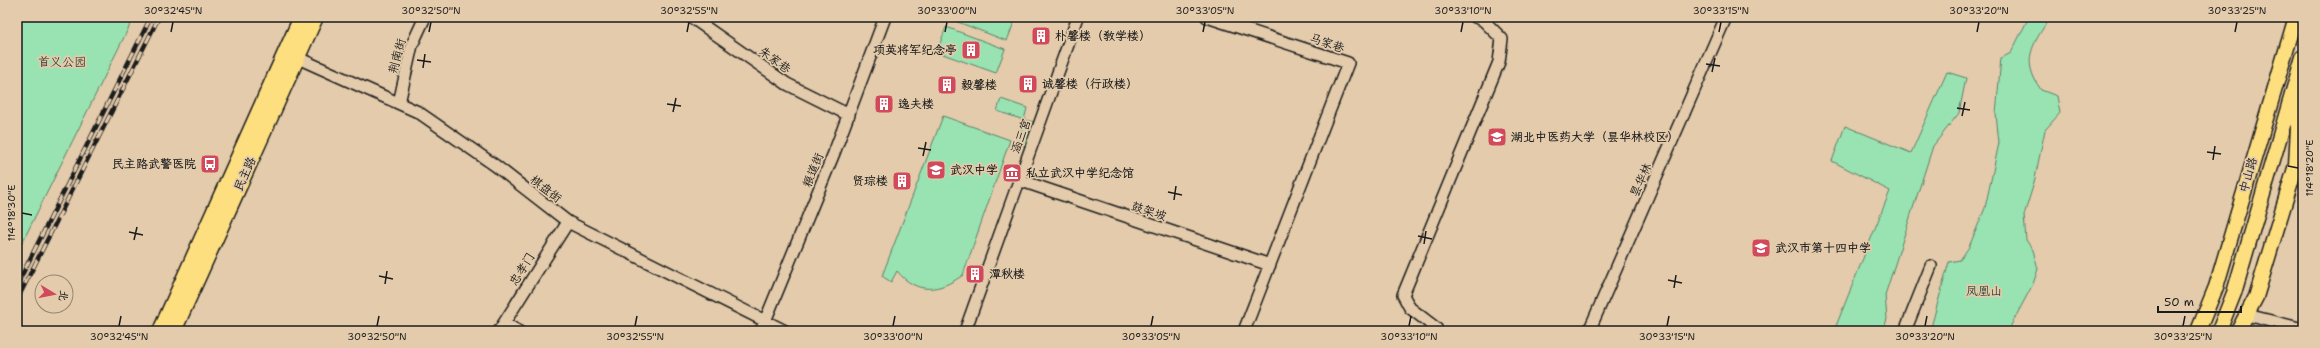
<svg xmlns="http://www.w3.org/2000/svg" width="2320" height="348" font-family="'Shantell Sans','LXGW WenKai TC',sans-serif">
<style>
.green{fill:#99e3b2;stroke:#5a8067}
.lines{fill:none;stroke-linecap:round;stroke-linejoin:round}
.minor-casing{stroke:#1c1c1c;stroke-width:14}
.major-casing{stroke:#1c1c1c;stroke-width:17}
.minor{stroke:#e3cbab;stroke-width:11}
.major{stroke:#fedf80;stroke-width:14}
.rail-casing{stroke:#1c1c1c;stroke-width:4.5}
.rail{stroke:#e3cbab;stroke-width:3;stroke-dasharray:9;stroke-linecap:butt}
.ticks{fill:none;stroke:#1c1c1c;stroke-width:1.5}
.labels{text-anchor:middle;dominant-baseline:central;stroke-width:3.5;stroke-linejoin:round;paint-order:stroke}
.poi-label{font-size:12px;font-weight:bold;fill:#1c1c1c;stroke:#e3cbab;text-anchor:start}
.street-label{font-size:12px;fill:#1c1c1c;stroke:#e3cbab}
.park-label{font-size:12px;fill:#35443a;stroke:#e3cbab}
.neatline{fill:none;stroke:#1c1c1c;stroke-width:1.5}
.ticks-label{font-size:10px;text-anchor:middle;fill:#1c1c1c}
</style>
<rect width="100%" height="100%" fill="#e3cbab"/>
<filter id="ink" filterUnits="userSpaceOnUse"><feTurbulence type="fractalNoise" baseFrequency=".025" numOctaves="2"/><feDisplacementMap in="SourceGraphic" scale="8" xChannelSelector="R" yChannelSelector="G"/><feConvolveMatrix kernelMatrix="1 2 1 2 8 2 1 2 1" color-interpolation-filters="sRGB"/></filter>
<g filter="url(#ink)">
<!-- green -->
<path class="green" d="M17,17H134L17,253Z
M945,17H1016L1007,41Z
M2029,17H2050C2033,45 2020,59 2041,90L2057,96L2060,113L2045,130L2034,183L2024,215L2026,240L2033,250L2038,269L2033,284L2008,331H1930L1949,262L1960,260L1969,247L1985,208L1999,143L1996,114L2001,58L2011,53Z
M946,27L1005,49L996,73L937,52Z
M1947,72L1966,78L1959,113L1933,146L1885,295L1887,319L1883,331H1834L1890,191L1832,161L1845,126L1911,153Z
M1001,99L1027,108L1024,120L1040,123L1031,149L1017,143L1024,120L997,111Z
M943,116L1010,140L963,275C939,292 917,295 897,271L891,282L882,276Z"/>
<g class="lines">
<!-- minor casing -->
<g class="minor-casing">
<path id="minor" d="M691,17L787,84L849,115
M1207,17L1348,63L1244,331
M298,58L418,112L496,166L568,222L785,331
M399,103L412,45L425,17
M1019,180L1270,265
M2247,315L2303,329
M504,323L518,331
M499,331L568,222
M761,331L834,153L885,17
M965,331L1078,17
M1435,331L1436,328L1410,308L1403,295L1499,62L1502,39L1483,20L1475,17
M1589,331L1726,17
M1905,331L1931,266"/>
</g>
<!-- major casing -->
<g class="major-casing">
<path id="major" d="M160,331L301,17
M174,331L316,17
M2198,331L2216,287L2296,17
M2219,331L2234,293L2303,57
M2238,331L2256,297L2296,165L2298,127L2293,91"/>
</g>
<!-- minor -->
<use href="#minor" class="minor"/>
<!-- major -->
<use href="#major" class="major"/>
<!-- rail casing -->
<g class="rail-casing">
<path id="rail" d="M17,285L151,17
M17,300L159,17"/>
</g>
<!-- rail -->
<use href="#rail" class="rail"/>
</g>
</g>
<!-- ticks -->
<path class="ticks" d="M171,32L173,22M429,32L431,22M687,32L689,22M945,32L947,22M1203,32L1205,22M1461,32L1463,22M1719,32L1721,22M1977,32L1979,22M2235,32L2237,22M417,60L431,62M1706,64L1720,66M423,68L425,54M1712,72L1715,58M667,104L681,106M1957,108L1970,110M673,112L676,98M1962,116L1965,102M918,148L931,150M2207,152L2221,154M923,156L926,142M2213,160L2215,146M2288,166L2298,168M1168,192L1182,195M1174,200L1176,186M22,213L32,215M129,232L143,235M1418,236L1432,239M134,240L137,227M1424,244L1426,231M379,276L393,279M1668,280L1682,283M385,284L387,271M1674,288L1676,275M119,326L121,316M377,326L379,316M635,326L637,316M893,326L895,316M1151,326L1153,316M1409,326L1411,316M1667,326L1669,316M1925,326L1927,316M2183,326L2185,316"/>
<!-- icons -->
<defs>
<g id="building-square" transform="scale(1)"><rect x="-9" y="-9" width="18" height="18" rx="4" fill="#d1495b" stroke="#e3cbab"/><path d="M-4-6H4V6H1V3H-1V6H-4ZM-2.5-4.3h1.7v1.8h-1.7ZM.8-4.3h1.7v1.8H.8ZM-2.5-1h1.7V.8h-1.7ZM.8-1h1.7V.8H.8Z" fill="#fff"/></g>
<g id="university-square" transform="scale(1)"><rect x="-9" y="-9" width="18" height="18" rx="4" fill="#d1495b" stroke="#e3cbab"/><path d="M0-5L7-2L0 1L-7-2ZM-4 1L0 2.5L4 1V4Q0 6-4 4Z" fill="#fff"/></g>
<g id="bus-square" transform="scale(1)"><rect x="-9" y="-9" width="18" height="18" rx="4" fill="#d1495b" stroke="#e3cbab"/><path d="M-5-6H5V4H4V6H2V4H-2V6H-4V4H-5ZM-3.5-4V0h7V-4ZM-3.5 1.2v1.5H-2V1.2ZM2 1.2v1.5H3.5V1.2Z" fill="#fff"/></g>
<g id="school-square" transform="scale(1)"><rect x="-9" y="-9" width="18" height="18" rx="4" fill="#d1495b" stroke="#e3cbab"/><path d="M0-5L7-2L0 1L-7-2ZM-4 1L0 2.5L4 1V4Q0 6-4 4Z" fill="#fff"/></g>
<g id="museum-square" transform="scale(1)"><rect x="-9" y="-9" width="18" height="18" rx="4" fill="#d1495b" stroke="#e3cbab"/><path d="M0-6L6-3V-2H-6V-3ZM-5-1h2V3h-2ZM-1-1h2V3h-2ZM3-1h2V3H3ZM-6 4H6V6H-6Z" fill="#fff"/></g>
</defs>
<g fill-rule="evenodd">
<use href="#building-square" x="1041" y="36"/>
<use href="#building-square" x="971" y="50"/>
<use href="#building-square" x="1028" y="84"/>
<use href="#building-square" x="947" y="85"/>
<use href="#building-square" x="884" y="104"/>
<use href="#university-square" x="1497" y="137"/>
<use href="#bus-square" x="210" y="164"/>
<use href="#school-square" x="936" y="170"/>
<use href="#museum-square" x="1012" y="173"/>
<use href="#building-square" x="902" y="181"/>
<use href="#school-square" x="1761" y="248"/>
<use href="#building-square" x="975" y="274"/>
</g>
<g class="labels">
<!-- poi labels -->
<g class="poi-label">
<text x="1055" y="36">朴馨楼（教学楼）</text>
<text x="957" y="50" text-anchor="end">项英将军纪念亭</text>
<text x="1042" y="84">诚馨楼（行政楼）</text>
<text x="961" y="85">毅馨楼</text>
<text x="898" y="104">逸夫楼</text>
<text x="1511" y="137">湖北中医药大学（昙华林校区）</text>
<text x="196" y="164" text-anchor="end">民主路武警医院</text>
<text x="950" y="170">武汉中学</text>
<text x="1026" y="173">私立武汉中学纪念馆</text>
<text x="888" y="181" text-anchor="end">贤琮楼</text>
<text x="1775" y="248">武汉市第十四中学</text>
<text x="989" y="274">潭秋楼</text>
</g>
<!-- street labels -->
<g class="street-label">
<text transform="translate(1327 43) rotate(18)">马家巷</text>
<text transform="translate(397 56) rotate(-75)">荆南街</text>
<text transform="translate(775 60) rotate(36)">朱家巷</text>
<text transform="translate(1021 136) rotate(-70)">涵三宫</text>
<text transform="translate(813 170) rotate(-68)">粮道街</text>
<text transform="translate(245 174) rotate(-66)">民主路</text>
<text transform="translate(2248 175) rotate(-74)">中山路</text>
<text transform="translate(1641 180) rotate(-66)">昙华林</text>
<text transform="translate(546 189) rotate(38)">棋盘街</text>
<text transform="translate(1149 211) rotate(18)">鼓架坡</text>
<text transform="translate(522 269) rotate(-58)">忠孝门</text>
</g>
<!-- park labels -->
<g class="park-label">
<text x="62" y="62">首义公园</text>
<text x="1984" y="291">凤凰山</text>
</g>
</g>
<!-- margin -->
<rect width="2320" height="348" fill="none" stroke="#e3cbab" stroke-width="44"/>
<!-- north arrow -->
<g transform="translate(54 294) rotate(100)"><circle r="19" fill="#e3cbab" stroke="#938572"/>
<path d="M0-3L7 15L0 10L-7 15Z" fill="#d1495b"/>
<text y="-6" font-size="11" font-weight="bold" text-anchor="middle" fill="#1c1c1c">北</text>
</g>
<!-- scale -->
<path d="M2158 306v6h83v-6" fill="none" stroke="#1c1c1c" stroke-width="2"/>
<text x="2164" y="306" font-size="12" fill="#1c1c1c" stroke="#e3cbab" stroke-width="3" paint-order="stroke">50 m</text>
<rect x="22" y="22" width="2276" height="304" class="neatline"/>
<g class="ticks-label">
<text x="173" y="14">30°32'45"N</text>
<text x="431" y="14">30°32'50"N</text>
<text x="689" y="14">30°32'55"N</text>
<text x="947" y="14">30°33'00"N</text>
<text x="1205" y="14">30°33'05"N</text>
<text x="1463" y="14">30°33'10"N</text>
<text x="1721" y="14">30°33'15"N</text>
<text x="1979" y="14">30°33'20"N</text>
<text x="2237" y="14">30°33'25"N</text>
<text transform="translate(2309 168) rotate(-90)" y="4">114°18'20"E</text>
<text transform="translate(11 213) rotate(-90)" y="4">114°18'30"E</text>
<text x="119" y="340">30°32'45"N</text>
<text x="377" y="340">30°32'50"N</text>
<text x="635" y="340">30°32'55"N</text>
<text x="893" y="340">30°33'00"N</text>
<text x="1151" y="340">30°33'05"N</text>
<text x="1409" y="340">30°33'10"N</text>
<text x="1667" y="340">30°33'15"N</text>
<text x="1925" y="340">30°33'20"N</text>
<text x="2183" y="340">30°33'25"N</text>
</g>
</svg>
